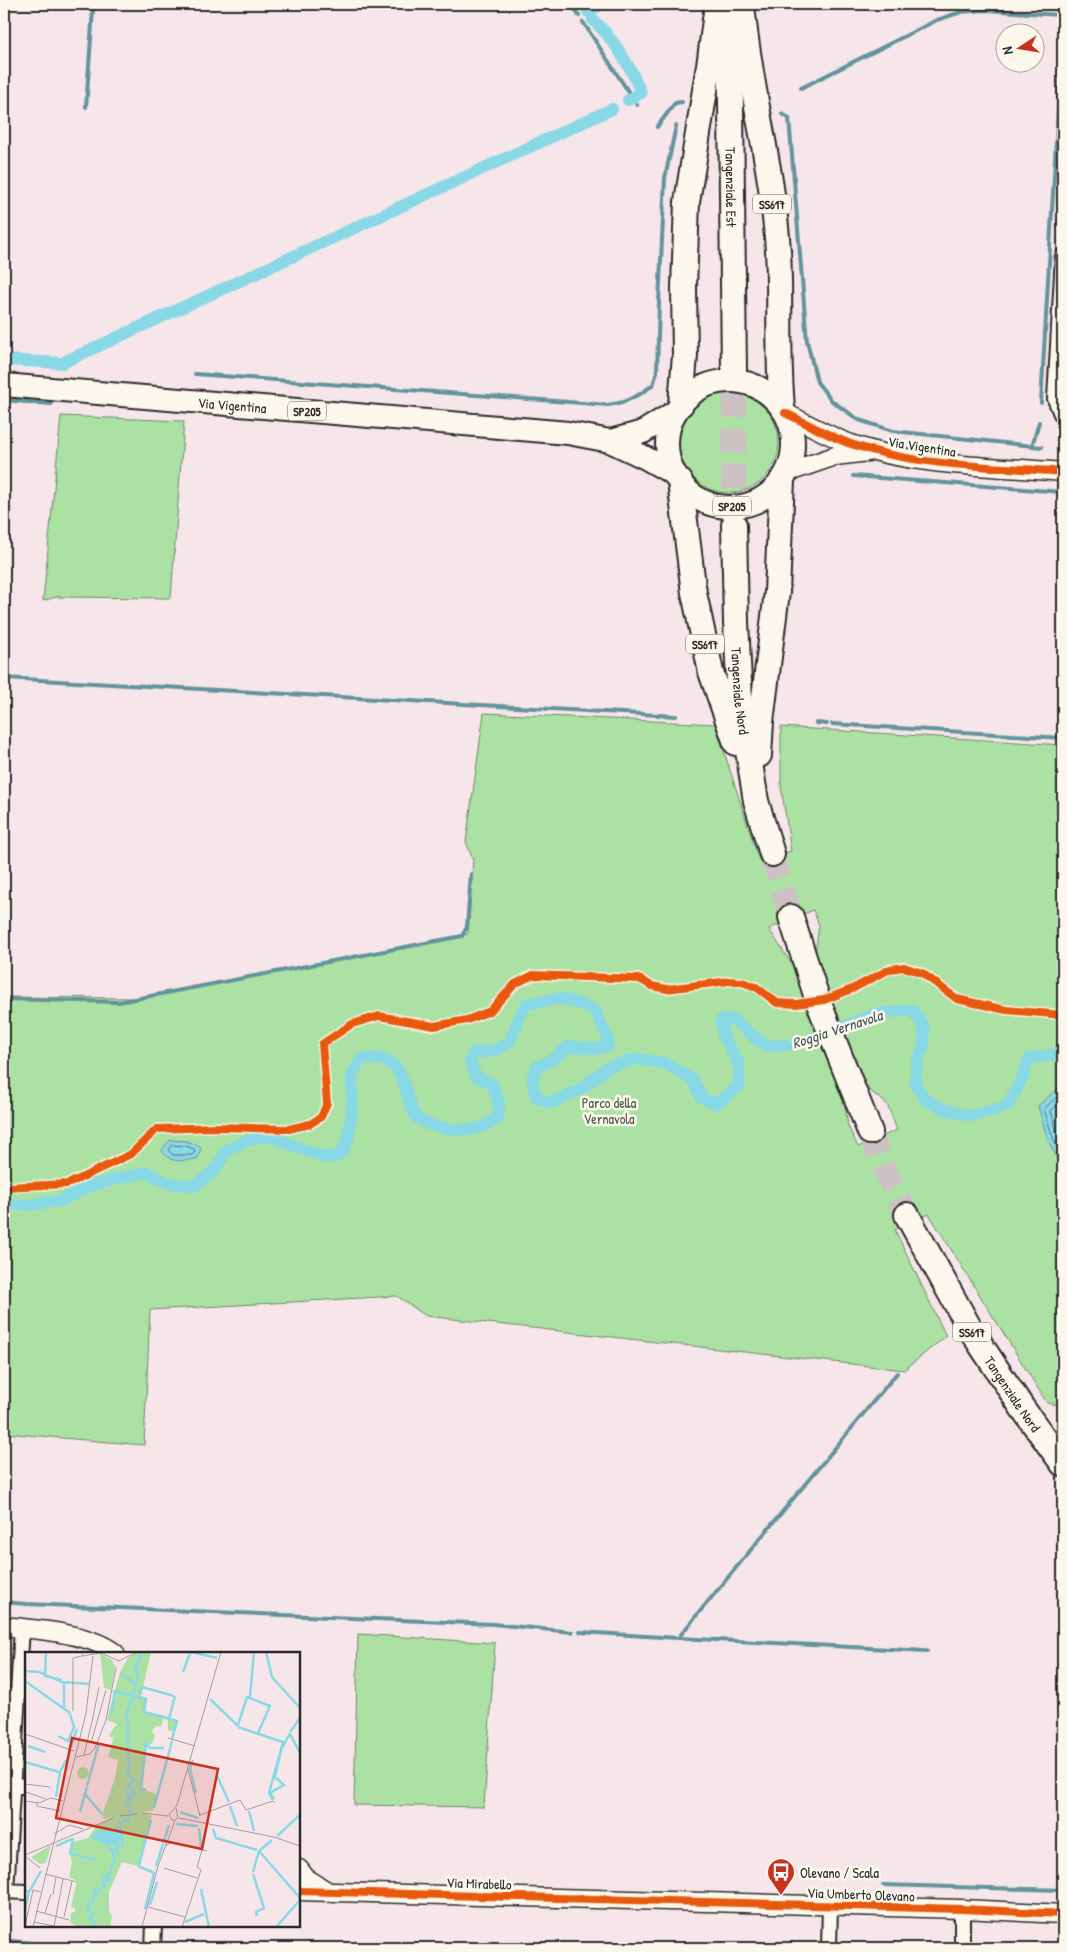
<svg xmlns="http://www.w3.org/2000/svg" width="1067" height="1952" font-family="'Patrick Hand',sans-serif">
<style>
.green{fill:#ace1a4;stroke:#6c8668;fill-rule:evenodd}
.water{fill:#89d8e6;stroke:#63939b}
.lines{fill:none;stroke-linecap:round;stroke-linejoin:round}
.shore{stroke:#517076;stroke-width:1}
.stream{stroke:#63939b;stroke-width:4}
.canal{stroke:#89d8e6;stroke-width:12}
.trunk-tunnel{stroke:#cdc1c4;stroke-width:24;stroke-dasharray:24 12;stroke-linecap:butt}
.minor-casing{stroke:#2b2b2b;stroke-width:18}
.tertiary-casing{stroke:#2b2b2b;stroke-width:21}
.primary-casing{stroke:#2b2b2b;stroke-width:26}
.trunk-casing{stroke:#2b2b2b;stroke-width:28}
.minor{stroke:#fbf7ec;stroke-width:14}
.tertiary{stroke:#fbf7ec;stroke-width:18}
.primary{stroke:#fbf7ec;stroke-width:22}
.trunk{stroke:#fbf7ec;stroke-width:24}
.cycleway-casing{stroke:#fbf7ec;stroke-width:11}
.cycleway{stroke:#e8590c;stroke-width:8}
.labels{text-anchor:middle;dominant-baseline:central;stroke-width:5;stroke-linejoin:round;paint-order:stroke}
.shield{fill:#fbf7ec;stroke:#696865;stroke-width:1}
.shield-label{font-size:12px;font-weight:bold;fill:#2b2b2b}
.street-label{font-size:14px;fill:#2b2b2b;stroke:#fbf7ec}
.park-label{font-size:14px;fill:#4b5849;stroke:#fbf7ec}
.poi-label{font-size:14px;fill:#2b2b2b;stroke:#fbf7ec;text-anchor:start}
.water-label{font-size:15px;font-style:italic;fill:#42565a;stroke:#fbf7ec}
.inset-river{fill:none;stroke:#89d8e6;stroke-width:2.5}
.inset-road{fill:none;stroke:#a59b9e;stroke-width:1}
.view{fill:#c8321e;fill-opacity:0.15;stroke:#c8321e;stroke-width:2.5}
.inset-edge{fill:none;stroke:#2b2b2b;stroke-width:2.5}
</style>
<rect width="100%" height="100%" fill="#f6e6ea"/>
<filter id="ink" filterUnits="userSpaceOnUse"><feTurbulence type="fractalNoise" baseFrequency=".02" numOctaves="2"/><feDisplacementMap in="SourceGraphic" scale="10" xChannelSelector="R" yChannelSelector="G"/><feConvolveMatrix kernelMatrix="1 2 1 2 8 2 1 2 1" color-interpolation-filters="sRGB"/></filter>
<g filter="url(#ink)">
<!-- green -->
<path class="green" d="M679 443a50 50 0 1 1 100 0a50 50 0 1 1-100 0Z
M61,416L184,421L171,598L56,597L43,601Z
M484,713L715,724L759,860L791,851L781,786V727L1063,745V1406L1047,1403L929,1214L895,1230L946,1336L904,1370L426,1316L397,1296L150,1310L144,1445L4,1433V997L138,998L468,934L473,860L466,842ZM813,910L819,925L814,961L861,1084L887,1104L897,1130L858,1147L848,1126L843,1094L796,971L769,929Z
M358,1634L495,1643L484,1807L354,1805Z"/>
<!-- water -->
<path class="water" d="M1063,1084V1181L1060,1164L1048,1140L1038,1106Z
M170,1140L187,1141L199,1146L201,1149L197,1159C184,1161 168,1164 162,1150Z"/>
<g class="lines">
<!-- shore -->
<path class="shore" d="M1063,1091L1044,1109L1053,1138L1063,1159
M1063,1099L1051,1111L1058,1136L1063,1145
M172,1145L186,1146L194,1149L195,1152L192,1155H173L168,1150Z"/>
<!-- stream -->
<path class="stream" d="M571,4L579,16
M573,8L581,4
M583,22L637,105
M801,88L937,20L961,12L985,10L1060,15L1062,37L1041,403
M86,107L93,10
M782,114L789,118L807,341L817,382L832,401L859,420L893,431L1042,447
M657,127L675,103L682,102
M195,374L608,405L624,402L640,394L653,385L657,372L659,302L665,178L676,126
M4,400L51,404
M1032,446L1039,422
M1062,448H1063
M853,476L1063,492
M4,678L676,716
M816,723L827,724
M832,724L1063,738
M4,999L119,1002L462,936L467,927L471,874
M4,1602L26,1604L493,1624L572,1632
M580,1632L678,1638L897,1373
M678,1638L927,1651
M883,1885L1063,1890
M4,1940L58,1946L86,1944L113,1948"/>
<!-- canal -->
<path class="canal" d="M588,12L602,4
M593,20C614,39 631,67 641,93L628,100
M4,360L62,363L612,109
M4,1204L28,1205L60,1201L93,1185L146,1172L168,1183L195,1186L216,1169L227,1150L243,1142L267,1135L325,1158L337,1156L344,1149L348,1139L352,1107V1076L361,1059C373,1059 384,1057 394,1066C405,1076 407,1100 413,1112C421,1129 465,1133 481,1127C487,1125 493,1121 498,1118L499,1102L492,1084L476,1076L470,1062L473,1053L495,1051L510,1041L519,1017L527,1004L560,998L583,1005L595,1011L607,1036L608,1046L597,1049L569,1046L553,1059L537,1067L532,1079L536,1097L550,1103L581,1089L608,1067L636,1059L664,1063L693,1080L702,1098L716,1104L739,1086V1064L723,1035L721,1020H734L750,1034L767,1046L797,1044L875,1014L912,1010L924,1027V1047L917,1062L915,1084L926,1100L946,1110L972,1116L1007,1106L1020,1083L1029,1059L1063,1053"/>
<!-- trunk-tunnel -->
<path class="trunk-tunnel" d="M734,525V371
M772,854L791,917
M870,1132L887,1175L907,1215"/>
<!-- minor casing -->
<g class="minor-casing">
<path id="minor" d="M1063,256L1055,399L1061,414L1063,415
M4,1695L18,1697
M4,1786H26
M4,1891L26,1892
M6,1892L22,1627
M962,1909V1948
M153,1948L154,1926
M829,1948L830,1905"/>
</g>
<!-- tertiary casing -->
<g class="tertiary-casing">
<path id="tertiary" d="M785,413C807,423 828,436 851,444C917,467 994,466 1063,472
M786,473L835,456L868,452
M4,1626C37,1630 88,1632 115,1653
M299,1869L306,1878L327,1891
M299,1891L962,1909L1063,1914"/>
</g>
<!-- primary casing -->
<g class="primary-casing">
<g id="primary">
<circle cx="730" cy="444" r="63"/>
<path id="s1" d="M4,385L568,433L610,441L644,457L676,475"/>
<path d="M610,441L643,432L675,412"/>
</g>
</g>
<!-- trunk casing -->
<g class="trunk-casing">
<g id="trunk">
<path d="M742,4C749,87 773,168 778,251C781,303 777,355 782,407"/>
<path id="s2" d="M730,18L734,371"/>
<path d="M681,404L685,355L684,288L687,202L710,59L717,4"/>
<path d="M680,481L694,593L711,672L736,743"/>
<path id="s3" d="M734,525L736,622L740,701L756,801L772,854"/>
<path d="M759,755L761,722L777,592L782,480"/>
<path d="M791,917L818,1001L870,1132"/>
<path id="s4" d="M907,1215L969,1327L1023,1409L1063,1464"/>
</g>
</g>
<!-- minor -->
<use href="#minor" class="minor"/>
<!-- tertiary -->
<use href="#tertiary" class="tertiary"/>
<!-- primary -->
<use href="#primary" class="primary"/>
<!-- trunk -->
<use href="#trunk" class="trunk"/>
<!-- cycleway casing -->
<g class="cycleway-casing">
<path id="cycleway" d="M785,413C807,423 828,436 851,444C917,467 994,466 1063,472
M4,1187L68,1184L131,1154L157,1129L216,1127L289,1129L310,1124L321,1117L327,1103L322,1044L352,1024L379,1016L434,1026L467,1020L490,1011L515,984L533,975L639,979L652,986L667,989L729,981L742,982L756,987L777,1003L796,1004L824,1000L852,989L890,969L904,967L922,973L957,999L1006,1010L1063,1015
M299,1891L962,1909L1063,1914"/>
</g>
<!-- cycleway -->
<use href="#cycleway" class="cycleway"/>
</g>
</g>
<!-- icons -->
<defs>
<g id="bus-pin" transform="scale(1.4375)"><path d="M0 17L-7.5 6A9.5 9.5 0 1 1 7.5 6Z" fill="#c8321e" stroke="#fbf7ec"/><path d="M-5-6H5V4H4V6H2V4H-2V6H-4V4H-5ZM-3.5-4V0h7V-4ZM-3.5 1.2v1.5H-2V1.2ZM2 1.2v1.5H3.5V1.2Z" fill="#fff"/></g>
</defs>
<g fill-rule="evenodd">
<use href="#bus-pin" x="781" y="1872"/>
</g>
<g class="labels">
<!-- shield labels -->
<g class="shield">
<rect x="753" y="194.5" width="38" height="19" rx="4"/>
<rect x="288" y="401.5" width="38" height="19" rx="4"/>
<rect x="713" y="496.5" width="38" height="19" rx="4"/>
<rect x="686" y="634.5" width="38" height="19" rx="4"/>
<rect x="953" y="1322.5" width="38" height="19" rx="4"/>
</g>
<g class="shield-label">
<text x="772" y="204">SS617</text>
<text x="307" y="411">SP205</text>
<text x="732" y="506">SP205</text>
<text x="705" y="644">SS617</text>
<text x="972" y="1332">SS617</text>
</g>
<!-- street labels -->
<g class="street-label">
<text stroke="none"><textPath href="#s2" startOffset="169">Tangenziale Est</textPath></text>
<text stroke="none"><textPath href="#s1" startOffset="229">Via Vigentina</textPath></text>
<text transform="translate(922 446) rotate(9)">Via Vigentina</text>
<text stroke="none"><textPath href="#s3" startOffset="166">Tangenziale Nord</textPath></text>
<text stroke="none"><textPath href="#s4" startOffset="208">Tangenziale Nord</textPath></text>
<text transform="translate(479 1883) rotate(2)">Via Mirabello</text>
<text transform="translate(861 1894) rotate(2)">Via Umberto Olevano</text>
</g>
<!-- park labels -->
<g class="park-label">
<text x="609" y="1102">Parco della<tspan x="609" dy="16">Vernavola</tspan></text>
</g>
<!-- poi labels -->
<g class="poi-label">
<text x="800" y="1872">Olevano / Scala</text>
</g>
<!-- water labels -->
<g class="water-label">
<text transform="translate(837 1029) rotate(-18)">Roggia Vernavola</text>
</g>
</g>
<!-- overview -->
<g transform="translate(25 1652)">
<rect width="275" height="275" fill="#f6e6ea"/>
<path d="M112,0H126L116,44L122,46L119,60L152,69L149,80L143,78V68L138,67L136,75L131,74L127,79L130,84L127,92L121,91L116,137L132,142L128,159L117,160L127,164L113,214L97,210L84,240V259L87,264L85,275H53L45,270L46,261L50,260V256L46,255L52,229L44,225L47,211L45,202L48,190L63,186L72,173L87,165L79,167L77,163L90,126L93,108L83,105L89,84L87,86L84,83L92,72L82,68L95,20L103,6ZM75,1L87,8L90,15L86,38L79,36ZM52 121a6 6 0 1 1 12 0a6 6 0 1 1-12 0ZM26,193L21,211L15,212L6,205Z" fill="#ace1a4"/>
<path d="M94,177L96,188L83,194L65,185L74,178Z" fill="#89d8e6"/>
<path class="inset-river" d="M21,0L20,24L37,28M166,0L192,6M241,0L247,25L275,56M0,19L14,20L37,30L65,32M158,20L165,1M96,21L110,32M0,29L45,61M88,39L121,47L119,60L143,66M115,42L117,35L149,44M108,43L113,25L111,15L117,0M225,45L229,0M185,47L213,74M39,55V31M86,61L90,40M144,67L150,44M144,67L152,69L147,87M213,73L222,45L245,54L233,81M213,75L258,90L244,141L248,148M265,80L275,66M265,82L275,101M33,84L43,89L49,75L45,62M3,94L20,100M46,95L52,77M168,108L165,116L171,141M0,110L34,120M192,124L204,150M62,134L74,91M62,135L60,142L77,162M121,138L116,137L121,91L125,96H139M31,145L35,120L41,108M249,147L245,141L259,133L250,125L256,98L265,81M205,154L212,174M129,156L147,89M224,159L229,179M55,160L60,142M155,160L173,166M151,172L173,174M174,176L176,195M188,177L191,186L232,198M252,184L275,163M48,186L45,201L70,208M31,194L47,187M234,199L275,246M114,213L126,168M113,214L129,221L120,257M131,214L144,173M228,220L234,199L247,188M228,222L239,256L231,260L232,264M176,237L184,275M0,238L4,240L16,219M125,253L132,230M0,257L4,240M160,270L179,262M69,275L70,270L64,266L68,261L63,259L62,252L67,251L70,239L72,243L74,236L80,235L77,229L85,228L79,224L84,223L90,207L85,196L93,201L90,192L98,193L95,172L98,168L103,169L106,155L100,153L104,148L102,141L105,140L106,146L110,143L107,136L102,135L109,127L102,124L104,119L102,60L108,44M251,275L275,248"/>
<path class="inset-road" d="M56,0L58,4L76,1M76,1L94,9L112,0M48,59V6L57,4M68,65L74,35M0,82L49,99M143,86L170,94M66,91L81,38M59,103L68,65M51,105L65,102L70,96L81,68L91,15M163,117L175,164M0,132L25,135M21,147L1,140L0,149L14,151L26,146L38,149M12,151V154L35,159M151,156L153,166L148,169L144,163L152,153L196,0M117,161L143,164M175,163L215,148L221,158L248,149L250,151M95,164L112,162M154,166L249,185L275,194M29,182L44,173L58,177M140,194L147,190L182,199M0,203L88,166M0,204L15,216M139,216L172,226M20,222L52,230M28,243L31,225M123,255L160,265M11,259L44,268M20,261L26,242M39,265L47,229M9,270L29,274M0,274L8,238L16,240M8,275L61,61L68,4M29,275L38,227M117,275L133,214L150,169M157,275L176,218L172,215L177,198"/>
<path class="view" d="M47,86L193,117L177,197L31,166Z"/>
<rect width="275" height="275" class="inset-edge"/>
</g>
<!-- margin -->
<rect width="1067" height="1952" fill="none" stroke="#fbf7ec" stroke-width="20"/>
<rect x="10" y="10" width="1047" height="1932" fill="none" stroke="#2b2b2b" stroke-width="2" filter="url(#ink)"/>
<!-- north arrow -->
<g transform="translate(1020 48) rotate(258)"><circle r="24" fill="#fbf7ec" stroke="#a8a59f"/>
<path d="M0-4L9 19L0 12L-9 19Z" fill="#c8321e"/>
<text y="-8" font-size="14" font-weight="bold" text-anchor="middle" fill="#2b2b2b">N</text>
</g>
</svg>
